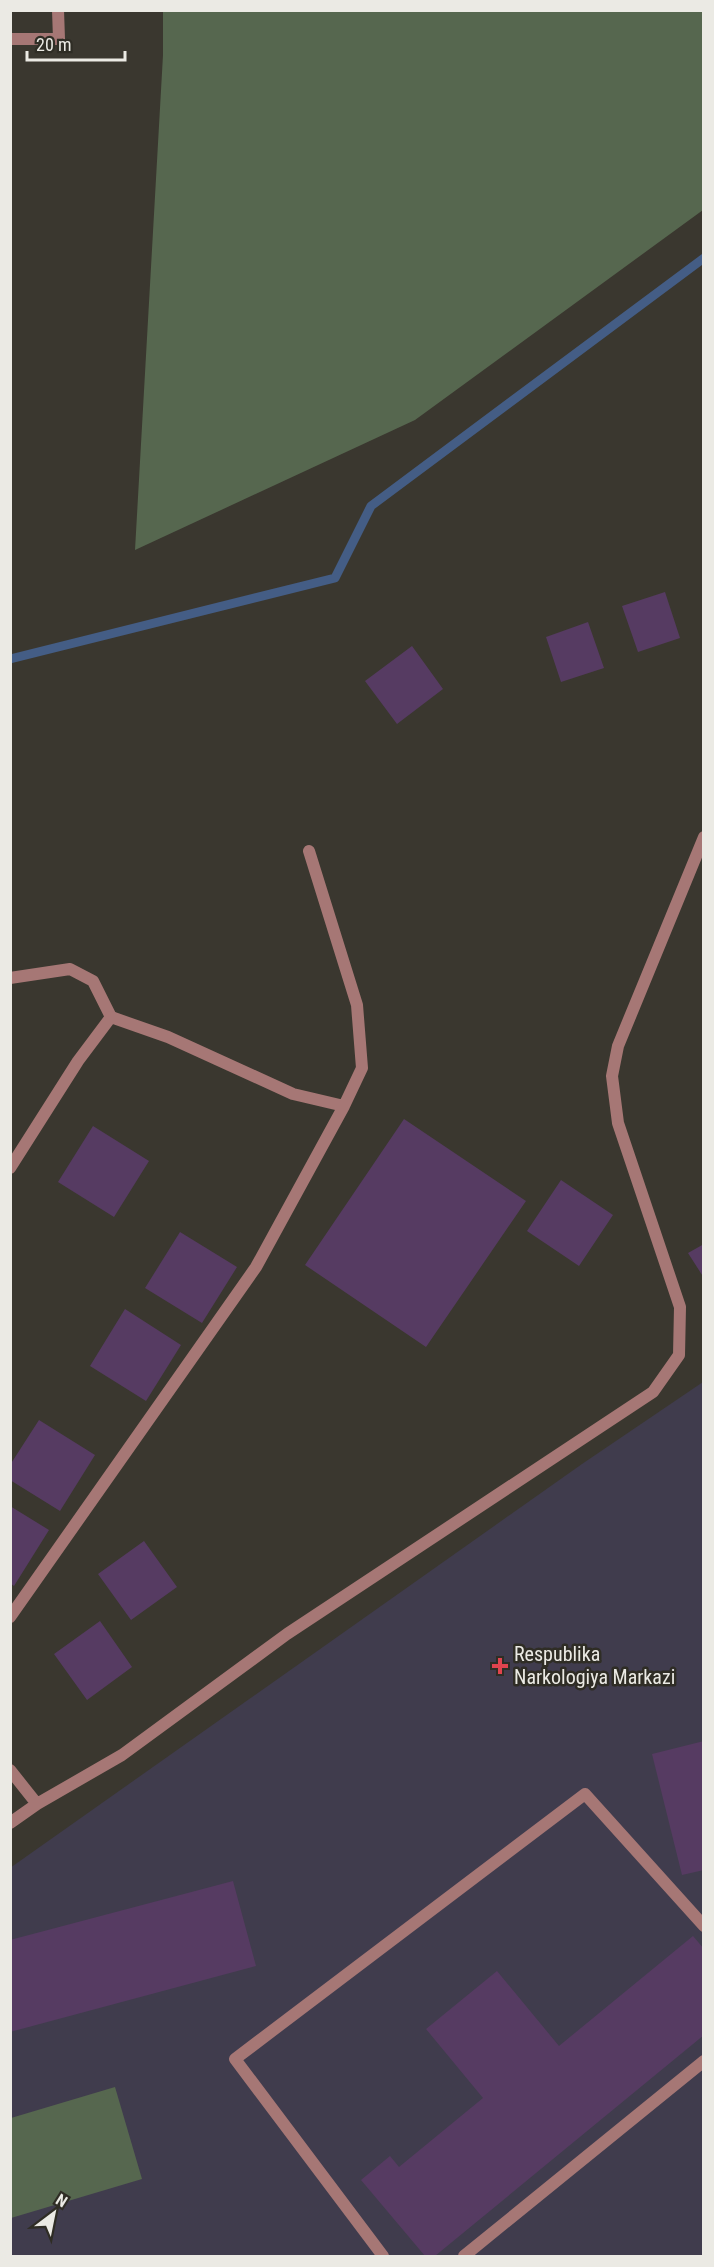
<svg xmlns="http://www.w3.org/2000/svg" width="714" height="2267" font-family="'Roboto Condensed',sans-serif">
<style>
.medical{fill:#403c4d}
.green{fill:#56674f}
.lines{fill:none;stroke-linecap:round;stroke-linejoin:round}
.stream{stroke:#445d85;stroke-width:9}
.building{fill:#563b62}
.service{stroke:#a67775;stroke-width:12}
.minor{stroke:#a67775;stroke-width:12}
.health-dot{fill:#e0444e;stroke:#2f2d25;stroke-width:2}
.labels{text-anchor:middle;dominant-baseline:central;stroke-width:5;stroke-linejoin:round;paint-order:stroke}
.poi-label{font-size:20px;fill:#ebeae4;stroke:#2f2d25;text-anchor:start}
</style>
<rect width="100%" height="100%" fill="#3a372f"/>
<!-- medical -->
<path class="medical" d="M703,1382V2256H11L10,1868L582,1464Z"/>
<!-- green -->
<path class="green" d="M163,11H703V210L415,420L135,550L163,55Z
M115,2087L142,2179L11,2218V2118Z"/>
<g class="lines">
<!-- stream -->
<path class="stream" d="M10,659L335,578L371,506L704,258"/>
</g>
<!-- building -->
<path class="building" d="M665,592L680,638L638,652L622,606Z
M588,622L604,668L561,682L546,637Z
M412,646L443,689L397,724L365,681Z
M404,1119L526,1201L426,1347L305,1265Z
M93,1126L149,1161L114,1217L58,1182Z
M561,1180L613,1215L579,1266L527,1231Z
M180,1232L237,1267L202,1323L145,1288Z
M704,1244V1278L688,1253Z
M125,1309L181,1345L146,1401L90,1366Z
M39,1420L95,1455L60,1511L10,1480V1465Z
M10,1506L49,1530L14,1586L10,1583Z
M144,1541L177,1587L131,1620L98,1574Z
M100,1621L132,1667L87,1700L54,1654Z
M704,1741V1870L682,1875L652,1754Z
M233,1881L256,1966L10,2032V1940Z
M693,1936L704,1949V2035L435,2256H425L361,2180L390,2156L399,2167L483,2098L426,2029L497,1971L559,2046Z"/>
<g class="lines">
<!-- service -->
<path class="service" d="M10,39H59L58,10
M10,978L70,969L93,981L111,1017
M383,2256L235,2059L585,1794L704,1926
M464,2256L704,2061"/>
<!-- minor -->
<path class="minor" d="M309,851L357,1005L362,1068L344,1106
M10,1168L78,1061L111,1017L168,1037L293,1094L344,1106L256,1267L10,1617
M10,1770L37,1804
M10,1823L37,1804L122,1755L287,1634L653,1392L679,1355L680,1307L618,1123L612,1076L618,1046L704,837"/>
</g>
<!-- markers -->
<path class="health-dot" d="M497 1657h6v6h6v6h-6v6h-6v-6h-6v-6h6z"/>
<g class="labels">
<!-- poi labels -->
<g class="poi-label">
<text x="514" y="1654">Respublika<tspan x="514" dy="23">Narkologiya Markazi</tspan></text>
</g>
</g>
<!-- border -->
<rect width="714" height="2267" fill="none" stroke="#ebeae4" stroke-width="24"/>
<!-- north arrow -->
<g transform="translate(54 2213) rotate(32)" stroke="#2f2d25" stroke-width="4.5" paint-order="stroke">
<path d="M0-4.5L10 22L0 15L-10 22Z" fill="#ebeae4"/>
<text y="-9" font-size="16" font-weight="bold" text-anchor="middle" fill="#ebeae4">N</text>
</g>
<!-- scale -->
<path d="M27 51v9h98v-9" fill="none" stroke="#ebeae4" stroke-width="3"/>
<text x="36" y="51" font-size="18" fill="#ebeae4" stroke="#2f2d25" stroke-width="4.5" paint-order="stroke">20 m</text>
</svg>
